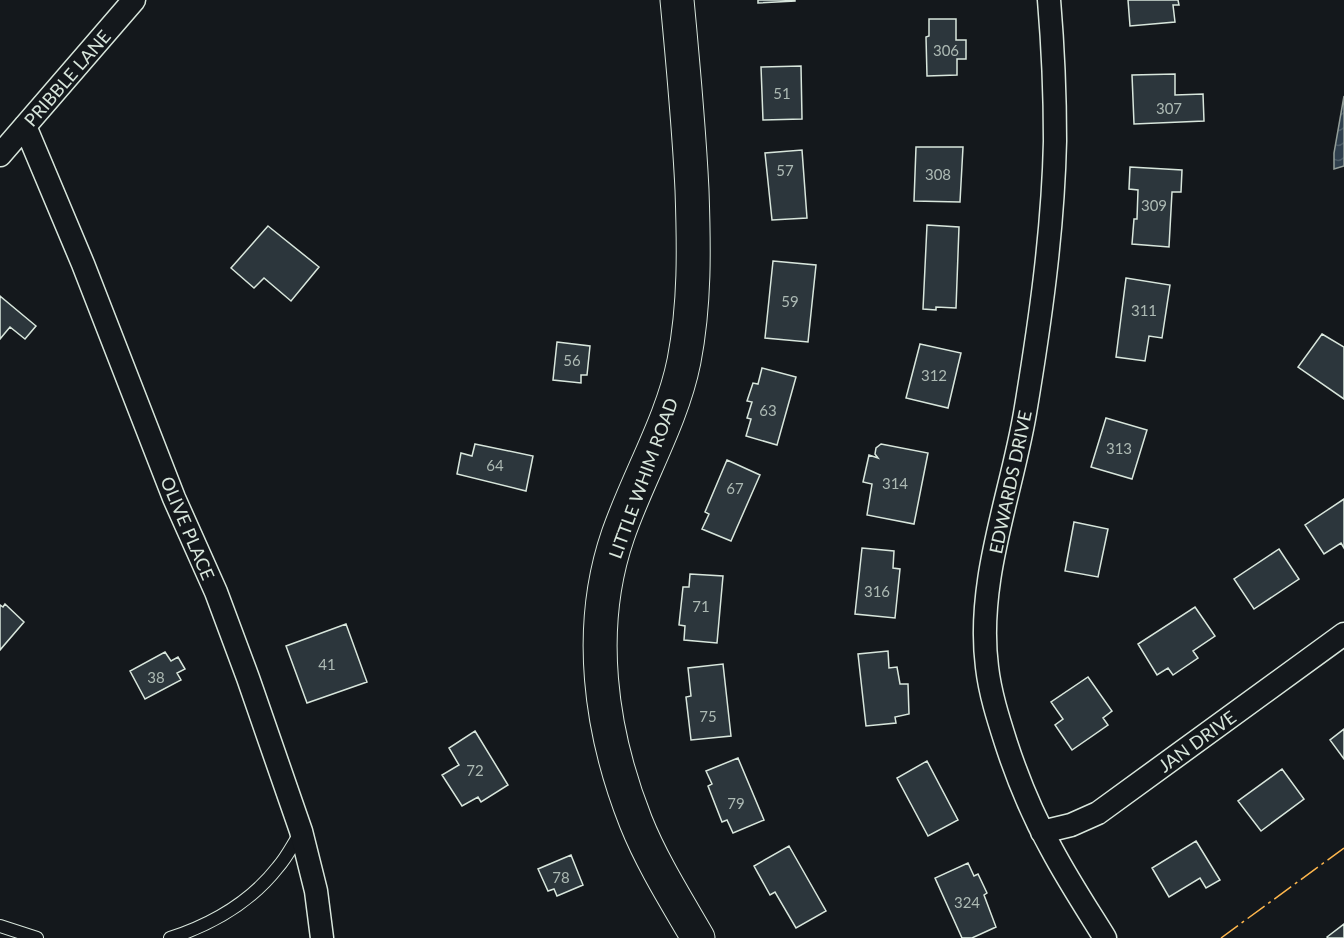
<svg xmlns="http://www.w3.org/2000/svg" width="1344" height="938" font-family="Lato,sans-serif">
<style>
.water{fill:url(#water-waves);stroke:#939e99;stroke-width:1.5}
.building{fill:#2c363c;stroke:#d8e6dc;stroke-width:1.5}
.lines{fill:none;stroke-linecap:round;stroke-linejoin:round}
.lane-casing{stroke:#d8e6dc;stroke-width:14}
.street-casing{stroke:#d8e6dc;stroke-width:25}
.secondary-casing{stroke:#d8e6dc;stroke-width:35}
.lane{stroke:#14181c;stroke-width:12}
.street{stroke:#14181c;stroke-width:22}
.secondary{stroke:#14181c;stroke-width:33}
.power{stroke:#ffb74d;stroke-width:1.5;stroke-dasharray:21 4.5 3 4.5;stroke-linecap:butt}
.labels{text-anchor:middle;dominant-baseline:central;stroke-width:4.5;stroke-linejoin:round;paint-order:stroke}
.number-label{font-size:15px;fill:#adbab4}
.street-label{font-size:18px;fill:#d8e6dc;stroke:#14181c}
</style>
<defs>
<pattern id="water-waves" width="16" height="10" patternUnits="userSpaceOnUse" patternTransform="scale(1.5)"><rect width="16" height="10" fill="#2f3f4d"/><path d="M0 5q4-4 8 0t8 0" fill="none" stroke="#4c5b66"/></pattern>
</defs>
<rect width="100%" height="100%" fill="#14181c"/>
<!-- water -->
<path class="water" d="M1344,96V166L1334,169V153Z"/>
<!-- building -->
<path class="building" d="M758,0H795V1L758,3Z
M1128,0H1178L1179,5H1173L1175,22L1130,26Z
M929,19H956V40H966V59H957V75L927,76L926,37L929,36Z
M801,66L802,119L763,120L761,67Z
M1175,74V95L1203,94L1204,121L1134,124L1132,75Z
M916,147H963L960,202L914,201Z
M802,150L807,218L772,220L765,153Z
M1130,167L1182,170L1181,192H1172L1169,247L1132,244L1134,219H1137L1138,190L1129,189Z
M927,225L959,227L956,308L936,307V310L923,309Z
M268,226L319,267L291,301L264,278L254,288L231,268Z
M773,261L816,265L808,342L765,338Z
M1126,278L1170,285L1162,338L1149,336L1145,361L1116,357Z
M0,296L36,326L25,339L10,327L0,339Z
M1322,334L1344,347V399L1298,367Z
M557,342L590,346L587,375H581V383L553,380Z
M920,344L961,353L948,408L906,398Z
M762,368L796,377L777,445L746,436L751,419L747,418L752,402L747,401L753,383L758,384Z
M1106,418L1147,430L1132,479L1091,467Z
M475,444L533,456L526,491L457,474L461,453L472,456Z
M881,444L928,453L914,524L867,515L872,484L863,482L869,455L878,458L875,454L876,448Z
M727,460L760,475L731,541L702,529L709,514L705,512Z
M1344,499V548L1341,543L1324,554L1305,525Z
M1074,522L1108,529L1098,577L1065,571Z
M862,548L894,551L893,568L900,569L895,618L855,614Z
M1279,549L1299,579L1254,609L1234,579Z
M690,574L723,576L717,643L684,640L685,626L679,625L683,587H689Z
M5,604L24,622L0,650V605L3,607Z
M1195,607L1215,636L1193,651L1198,658L1173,675L1168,668L1157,675L1138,644Z
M346,624L367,682L307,703L286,646Z
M888,651L889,668L897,667L900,684H908L909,714L895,717L896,723L866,726L858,654Z
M165,652L171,661L178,657L185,669L177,673L181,680L145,699L130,671Z
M723,664L731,736L691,740L686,697L691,696L688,668Z
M1088,677L1112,711L1103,718L1108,725L1072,750L1055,725L1063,719L1051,702Z
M1344,729V759L1330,740Z
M475,731L508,785L481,802L478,797L462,806L442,775L459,765L449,748Z
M738,758L764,820L733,833L727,820L722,822L708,786L712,784L706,771Z
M927,761L958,820L928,836L897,778Z
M1282,769L1304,799L1261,831L1238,801Z
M1196,841L1220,880L1206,888L1200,878L1169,897L1152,868Z
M789,846L826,911L796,928L775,892L770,895L754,866Z
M571,855L583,885L557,896L554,889L548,891L538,869Z
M968,863L974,876L978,874L987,893L984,895L996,927L972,938H962L935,878Z
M1344,924V938H1328L1327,937Z"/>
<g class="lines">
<!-- lane casing -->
<g class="lane-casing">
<path id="lane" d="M0,926L37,938
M170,938C213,924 250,903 278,867C287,857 293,844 301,832"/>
</g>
<!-- street casing -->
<g class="street-casing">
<path id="street" d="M1049,0C1053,47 1055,94 1055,141C1053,232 1040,323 1025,413C1011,496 976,581 987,667C990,693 998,718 1006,743C1018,780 1033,816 1052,850C1068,880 1087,909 1105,938
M25,126L83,264L174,498L216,592L248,678L301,831L316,891L322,938
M0,155L134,0
M1042,832L1071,825L1098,813L1344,634"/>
</g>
<!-- secondary casing -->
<g class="secondary-casing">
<path id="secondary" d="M677,0C683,63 689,127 692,190C694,248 695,304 684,361C672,421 638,477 618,535C586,628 600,731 636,822C652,862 676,900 698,938"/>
</g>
<!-- lane -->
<use href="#lane" class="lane"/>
<!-- street -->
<use href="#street" class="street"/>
<!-- secondary -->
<use href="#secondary" class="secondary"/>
<!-- power -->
<path class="power" d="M1221,938L1344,848"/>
</g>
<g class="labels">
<!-- number labels -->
<g class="number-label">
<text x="946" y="50">306</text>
<text x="782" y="93">51</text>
<text x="1169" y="108">307</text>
<text x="785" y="170">57</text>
<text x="938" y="174">308</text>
<text x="1154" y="205">309</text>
<text x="790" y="301">59</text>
<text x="1144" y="310">311</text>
<text x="572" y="360">56</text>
<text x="934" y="375">312</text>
<text x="768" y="410">63</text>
<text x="1119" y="448">313</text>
<text x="495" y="465">64</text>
<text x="895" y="483">314</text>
<text x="735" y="488">67</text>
<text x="877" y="591">316</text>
<text x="701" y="606">71</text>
<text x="327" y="664">41</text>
<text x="156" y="677">38</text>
<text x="708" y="716">75</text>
<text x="475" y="770">72</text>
<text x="736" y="803">79</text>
<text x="561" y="877">78</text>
<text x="967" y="902">324</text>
</g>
<!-- street labels -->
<g class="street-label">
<text transform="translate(67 78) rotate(-49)">PRIBBLE LANE</text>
<text transform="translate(643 478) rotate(-70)">LITTLE WHIM ROAD</text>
<text transform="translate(1010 482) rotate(-78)">EDWARDS DRIVE</text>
<text transform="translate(188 528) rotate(67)">OLIVE PLACE</text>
<text transform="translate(1197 741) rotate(-36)">JAN DRIVE</text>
</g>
</g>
</svg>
